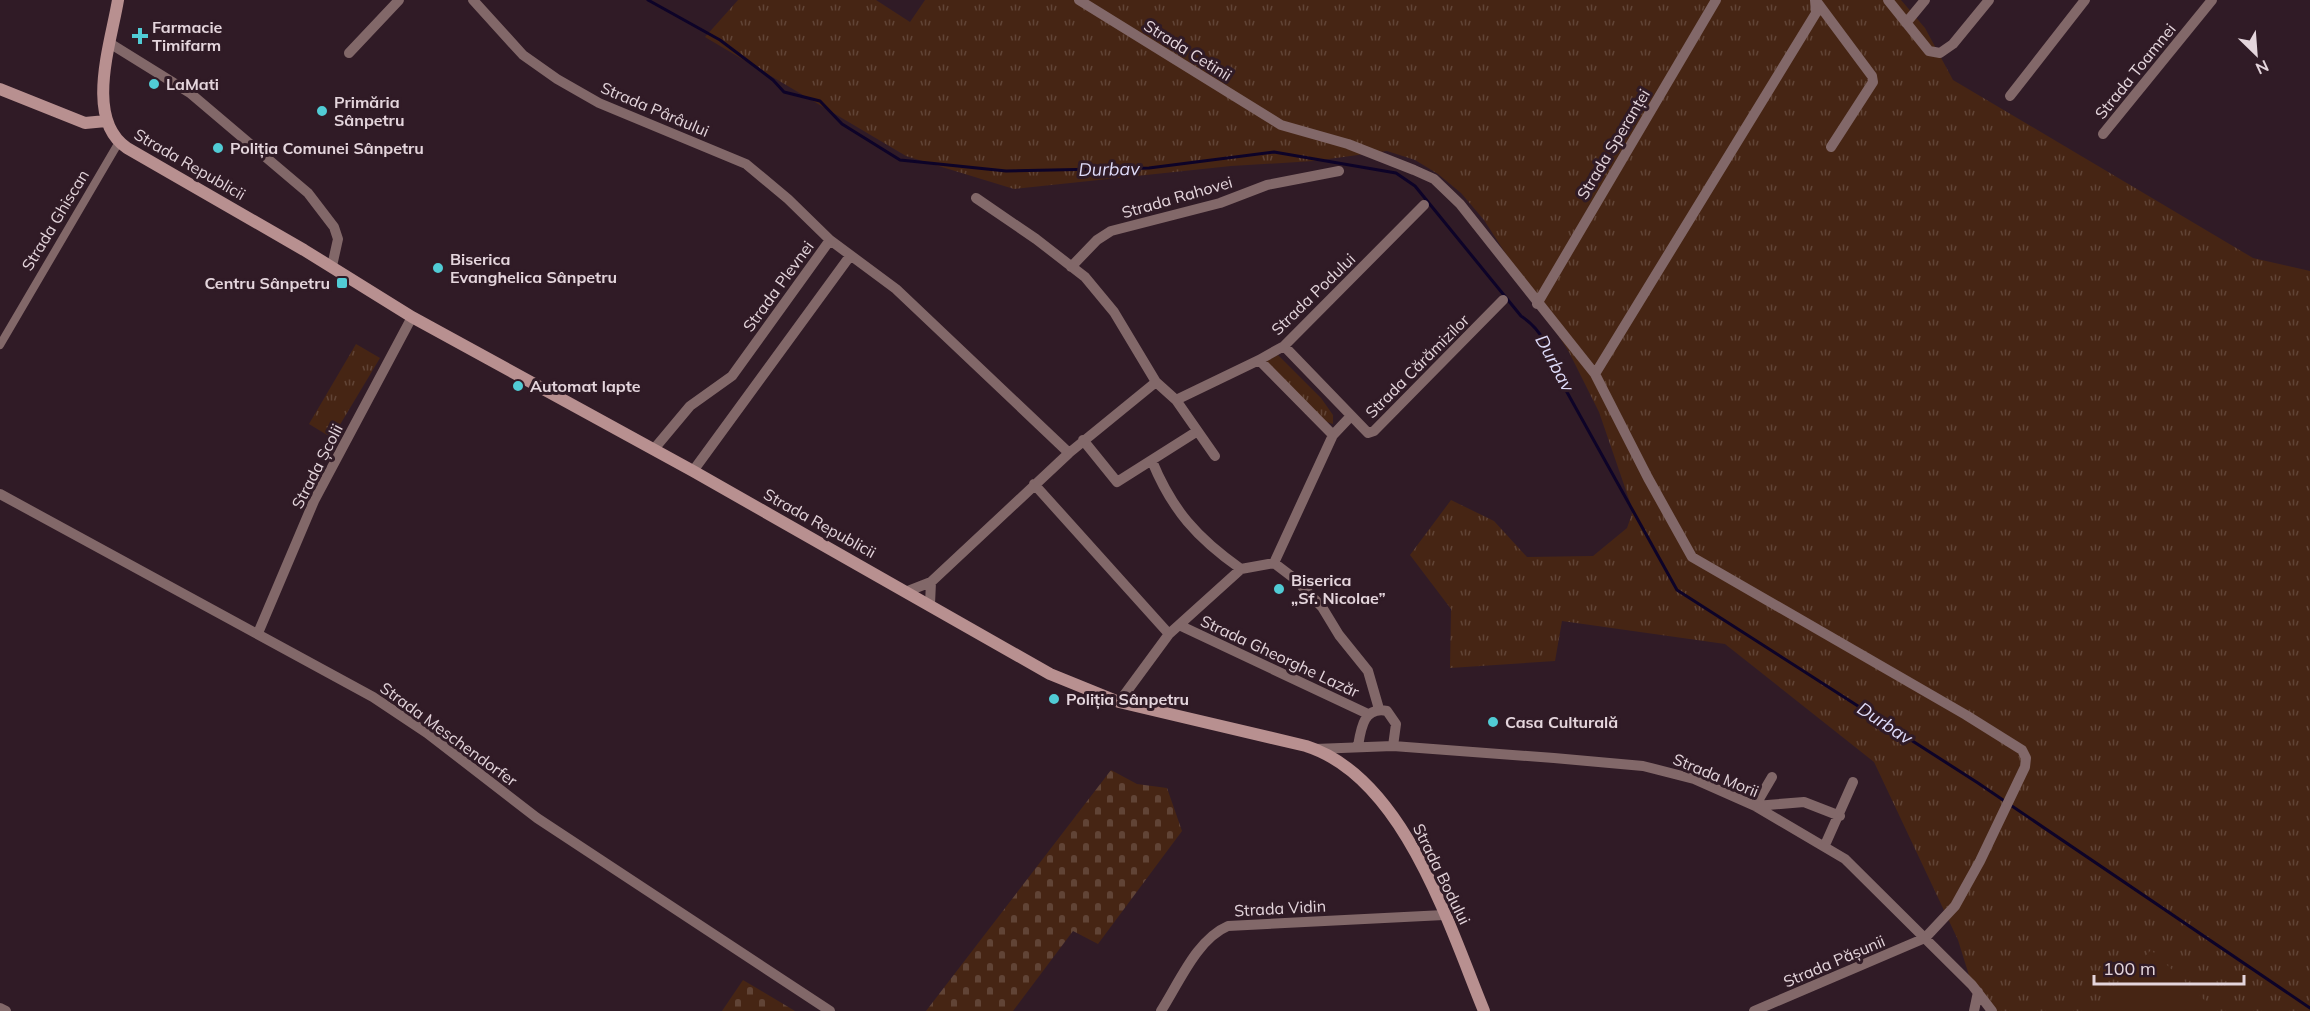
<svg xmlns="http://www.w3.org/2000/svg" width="2310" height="1011" font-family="Mulish,sans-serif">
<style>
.grass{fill:url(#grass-tufts)}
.cemetery{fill:url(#cemetery-stones)}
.pitch{fill:#462514}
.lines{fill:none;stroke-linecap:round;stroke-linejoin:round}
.stream{stroke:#0d0328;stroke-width:3}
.pedestrian{stroke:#826869;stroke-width:8}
.minor{stroke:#826869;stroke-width:10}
.secondary{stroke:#b89090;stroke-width:12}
.poi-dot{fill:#51ccd5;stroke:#301b26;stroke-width:2}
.labels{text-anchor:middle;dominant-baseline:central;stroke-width:6;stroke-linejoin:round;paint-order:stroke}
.poi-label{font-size:16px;font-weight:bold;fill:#e4d5dc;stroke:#301b26;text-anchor:start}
.street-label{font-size:16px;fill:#e4d5dc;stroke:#301b26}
.water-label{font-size:18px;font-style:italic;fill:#dedbf9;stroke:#301b26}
</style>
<defs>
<pattern id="grass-tufts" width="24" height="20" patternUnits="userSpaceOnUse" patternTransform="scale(1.5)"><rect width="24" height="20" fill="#462514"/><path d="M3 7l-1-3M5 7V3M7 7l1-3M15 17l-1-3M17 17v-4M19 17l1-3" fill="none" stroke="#614436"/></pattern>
<pattern id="cemetery-stones" width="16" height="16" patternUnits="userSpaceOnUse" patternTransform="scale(1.5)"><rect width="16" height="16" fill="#462514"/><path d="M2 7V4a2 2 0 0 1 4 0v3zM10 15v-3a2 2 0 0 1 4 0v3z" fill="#614436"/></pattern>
</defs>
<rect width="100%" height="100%" fill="#301b26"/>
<!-- grass -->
<path class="grass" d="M738,0H876L910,22L925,0H1901L1925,28L1953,80L2253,258L2310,271V1011H1988L1972,985L1958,940L1874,762L1725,644L1562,621L1555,661L1450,668L1451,609L1410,555L1451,500L1494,521L1527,557L1593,556L1627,528L1633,511L1599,412L1569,352L1484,220L1461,193L1438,174L1415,160L1387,151L1314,161L1231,166L1014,189L906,156L705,37Z
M356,344L380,358L332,438L309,424Z
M1278,355L1321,398L1333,415V424L1324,421L1266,361Z"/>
<!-- cemetery -->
<path class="cemetery" d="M1111,770L1137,784L1167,788L1182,831L1098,944L1073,931L1013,1011H926Z
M743,980L795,1011H722Z"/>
<!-- pitch -->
<path class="pitch" d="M2151,950L2216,1011H2092Z"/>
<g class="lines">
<!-- stream -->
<path class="stream" d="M648,0L720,40L773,80L784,92L820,101L842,124L900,160L1006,171L1149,168L1274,152L1396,173L1415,186L1521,316C1543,330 1551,352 1558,376L1677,590L1978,783L2310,1008"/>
<!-- pedestrian -->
<path class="pedestrian" d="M0,345L119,142"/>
<!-- minor -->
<path class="minor" d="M473,0L523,55L557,79L599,103L746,164L788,199L830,240L896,289L1069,453
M1079,0L1281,125L1348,144L1414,170L1434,179L1460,204L1595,374L1648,478L1692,557L1966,715L2022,750L2026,758L2025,767L1980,861L1955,906L1925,938L1754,1011
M1888,0L1929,51L1940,53L1953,44L1989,0
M1817,2L1872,76L1873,82L1831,147
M1906,23L1925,0
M111,44L190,93L308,193L334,227L338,239L332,266
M349,53L399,0
M2010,96L2085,0
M2103,134L2212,0
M976,198L1036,239L1085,277L1114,312L1156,382L1176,400L1215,456
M1071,267L1097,240L1111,231L1220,203L1267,185L1339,171
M1537,304L1716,0
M1284,346L1368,433L1374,431L1503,300
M1259,360L1333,435
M1595,374L1816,13L1815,0
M1176,400L1259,360L1284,346L1424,205
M1083,440L1117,482L1196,432
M654,449L690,406L732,376L830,240
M1152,461C1172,510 1197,538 1241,569
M693,471L850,256
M1034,484L1169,634
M0,494L373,697L427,733L537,818L830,1011
M1274,563L1333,435L1350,417
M908,591L931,582L1069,453L1156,382
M930,604L931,582
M1179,625L1368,714
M258,633L314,501L412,317
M1119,702L1169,634L1241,569L1274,563L1295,579L1322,607L1339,635L1368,671L1379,709
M1358,746C1361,728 1364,706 1387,711L1396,724L1393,746
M1315,749L1393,746L1554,758L1643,766L1694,779L1755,806L1845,859L1972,985L1992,1011
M1755,806L1804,802L1840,816
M1755,806L1772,777
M1825,845L1853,782
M0,1008L6,1011
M1161,1011C1179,983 1197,939 1228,926L1444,915
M1974,1011L1978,992"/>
<!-- secondary -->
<path class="secondary" d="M118,0C111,43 84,119 127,148L304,250L412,317L693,471L1050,674L1119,702L1306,746C1404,777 1449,926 1484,1011
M0,89L85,123L106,121"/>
</g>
<!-- markers -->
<g class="poi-dot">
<path d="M137 27h6v6h6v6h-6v6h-6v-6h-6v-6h6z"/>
<circle cx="154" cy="84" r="6"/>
<circle cx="322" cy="111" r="6"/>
<circle cx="218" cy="148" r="6"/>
<circle cx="438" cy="268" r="6"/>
<rect x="336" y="277" width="12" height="12" rx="3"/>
<circle cx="518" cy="386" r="6"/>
<circle cx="1279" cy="589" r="6"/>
<circle cx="1054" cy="699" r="6"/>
<circle cx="1493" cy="722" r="6"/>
</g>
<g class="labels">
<!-- poi labels -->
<g class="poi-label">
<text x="152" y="27">Farmacie<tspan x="152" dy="18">Timifarm</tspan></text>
<text x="166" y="84">LaMati</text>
<text x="334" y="102">Primăria<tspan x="334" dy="18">Sânpetru</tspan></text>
<text x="230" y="148">Poliția Comunei Sânpetru</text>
<text x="450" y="259">Biserica<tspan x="450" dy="18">Evanghelica Sânpetru</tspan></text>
<text x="330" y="283" text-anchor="end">Centru Sânpetru</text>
<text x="530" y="386">Automat lapte</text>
<text x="1291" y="580">Biserica<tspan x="1291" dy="18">„Sf. Nicolae”</tspan></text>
<text x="1066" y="699">Poliția Sânpetru</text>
<text x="1505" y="722">Casa Culturală</text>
</g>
<!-- street labels -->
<g class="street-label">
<text transform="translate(1188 50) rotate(32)">Strada Cetinii</text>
<text transform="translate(2135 71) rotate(-51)">Strada Toamnei</text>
<text transform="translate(655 109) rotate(23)">Strada Pârâului</text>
<text transform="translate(1613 144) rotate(-59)">Strada Speranței</text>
<text transform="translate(190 164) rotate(30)">Strada Republicii</text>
<text transform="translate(1177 197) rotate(-16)">Strada Rahovei</text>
<text transform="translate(55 220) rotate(-59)">Strada Ghiscan</text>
<text transform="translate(778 286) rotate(-54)">Strada Plevnei</text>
<text transform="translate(1313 294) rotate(-44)">Strada Podului</text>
<text transform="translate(1417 366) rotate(-45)">Strada Cărămizilor</text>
<text transform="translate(317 466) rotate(-63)">Strada Școlii</text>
<text transform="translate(820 523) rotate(29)">Strada Republicii</text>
<text transform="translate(1280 656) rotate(25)">Strada Gheorghe Lazăr</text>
<text transform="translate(449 734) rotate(36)">Strada Meschendorfer</text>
<text transform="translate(1716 775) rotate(22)">Strada Morii</text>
<text transform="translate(1442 874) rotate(64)">Strada Bodului</text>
<text transform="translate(1280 908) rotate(-3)">Strada Vidin</text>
<text transform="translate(1834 961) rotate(-23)">Strada Pășunii</text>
</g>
<!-- water labels -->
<g class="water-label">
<text transform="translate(1109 169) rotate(-1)">Durbav</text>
<text transform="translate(1555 363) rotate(62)">Durbav</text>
<text transform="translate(1885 723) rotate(33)">Durbav</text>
</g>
</g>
<!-- north arrow -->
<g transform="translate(2256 54) rotate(155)" stroke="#301b26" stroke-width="4.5" paint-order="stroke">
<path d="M0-4.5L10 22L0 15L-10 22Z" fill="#e4d5dc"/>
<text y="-9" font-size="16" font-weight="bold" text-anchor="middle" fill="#e4d5dc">N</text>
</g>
<!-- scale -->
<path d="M2094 975v9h150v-9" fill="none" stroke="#e4d5dc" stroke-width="3"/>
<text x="2103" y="975" font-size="18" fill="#e4d5dc" stroke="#301b26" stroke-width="4.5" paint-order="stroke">100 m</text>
</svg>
